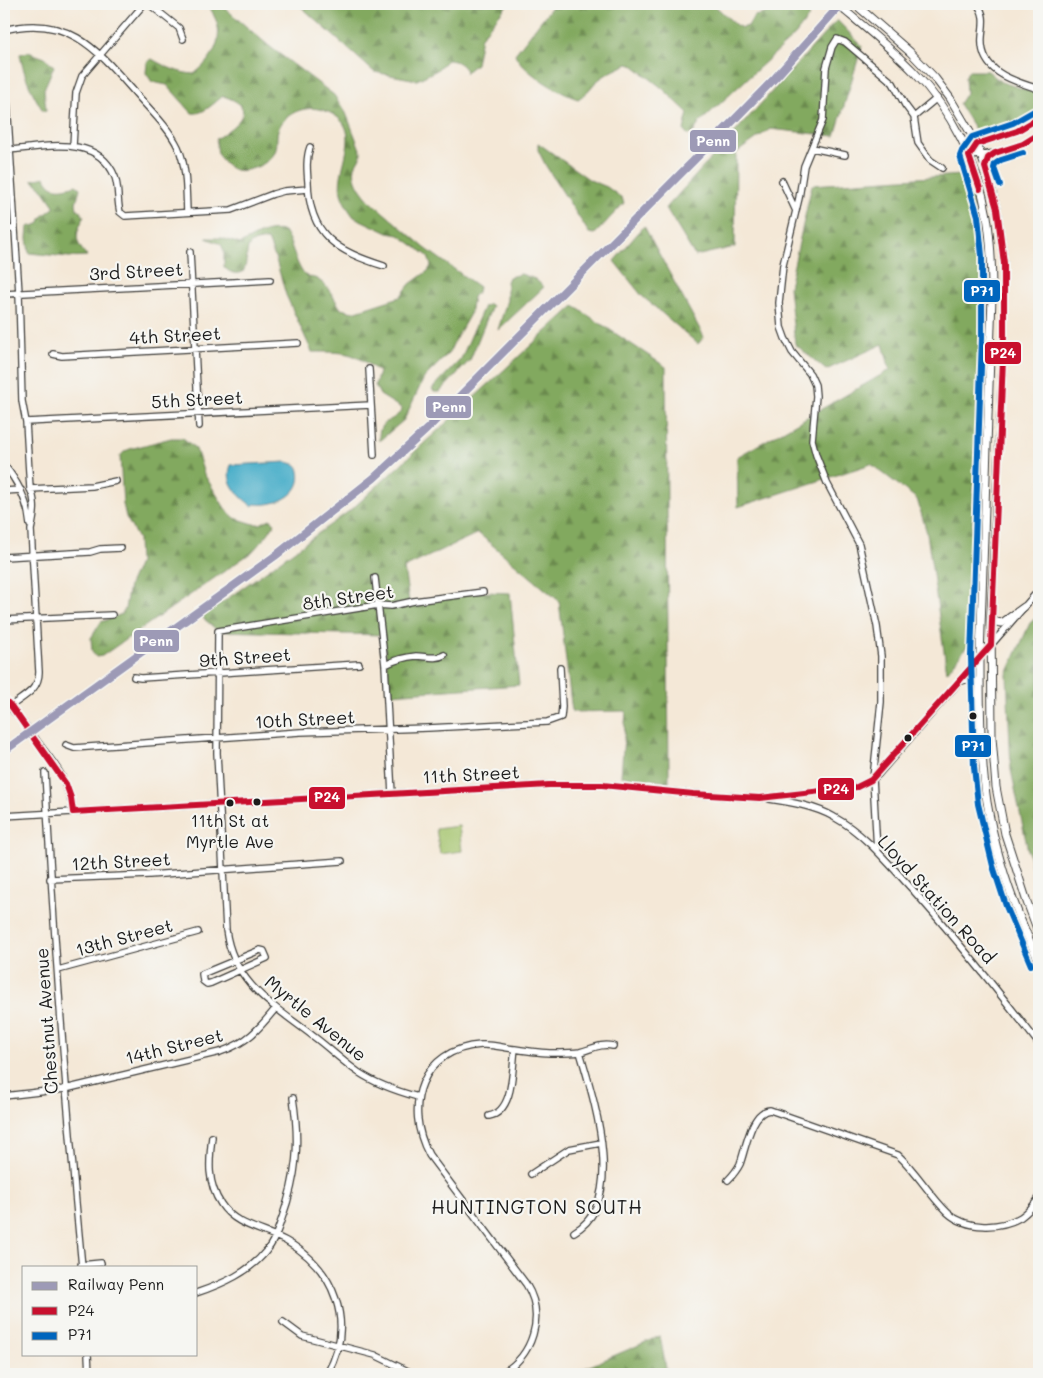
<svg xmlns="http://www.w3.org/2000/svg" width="1043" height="1378" font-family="Mali,sans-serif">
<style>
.green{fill:#a3c36b;stroke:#607044}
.forest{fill:url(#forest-firs);stroke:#4f623e}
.water{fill:#49aec9;stroke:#326572}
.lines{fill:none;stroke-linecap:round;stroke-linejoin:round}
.minor-casing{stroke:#3c3b38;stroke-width:8}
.major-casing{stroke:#3c3b38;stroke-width:9}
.minor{stroke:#fff;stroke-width:5.5}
.major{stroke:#fff;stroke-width:7}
.rail{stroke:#1c1c1c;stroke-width:1;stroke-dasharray:8 4;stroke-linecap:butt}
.major-bridge-casing{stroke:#3c3b38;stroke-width:9;stroke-linecap:butt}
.major-bridge{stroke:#fff;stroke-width:7}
.bus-1-casing{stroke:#f6f6f2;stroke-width:10}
.bus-2-casing{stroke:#f6f6f2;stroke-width:10}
.bus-1{stroke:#c8102e;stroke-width:6}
.bus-2{stroke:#0065bd;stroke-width:6}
.rail-1-casing{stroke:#f6f6f2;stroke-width:11}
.rail-1{stroke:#9d9ab6;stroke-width:8}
.bus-dot{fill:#1c1c1c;stroke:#f6f6f2;stroke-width:2}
.labels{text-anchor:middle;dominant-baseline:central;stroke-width:4.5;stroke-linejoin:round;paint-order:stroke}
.bus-label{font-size:17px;fill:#1c1c1c;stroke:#f6f6f2}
.street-label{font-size:18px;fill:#1c1c1c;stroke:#f6f6f2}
.neighbourhood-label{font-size:19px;letter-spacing:1px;fill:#1c1c1c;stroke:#f6f6f2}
.line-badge{stroke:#f6f6f2;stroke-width:2}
.badge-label{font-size:14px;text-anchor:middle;font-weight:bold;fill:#fff}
</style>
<defs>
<pattern id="forest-firs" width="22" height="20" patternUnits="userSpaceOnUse" patternTransform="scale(1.25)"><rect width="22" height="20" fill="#82a95f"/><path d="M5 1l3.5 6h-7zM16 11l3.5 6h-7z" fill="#6a894e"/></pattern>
</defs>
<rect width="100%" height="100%" fill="#f6f6f2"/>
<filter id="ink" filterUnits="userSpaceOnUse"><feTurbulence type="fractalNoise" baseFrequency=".02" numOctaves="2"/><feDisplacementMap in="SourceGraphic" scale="10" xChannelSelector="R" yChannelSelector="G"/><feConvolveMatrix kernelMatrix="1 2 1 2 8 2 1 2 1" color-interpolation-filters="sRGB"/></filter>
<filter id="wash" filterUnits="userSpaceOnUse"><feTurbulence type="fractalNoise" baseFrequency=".0096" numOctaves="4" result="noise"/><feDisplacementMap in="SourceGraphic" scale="20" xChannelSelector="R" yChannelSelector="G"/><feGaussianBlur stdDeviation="1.12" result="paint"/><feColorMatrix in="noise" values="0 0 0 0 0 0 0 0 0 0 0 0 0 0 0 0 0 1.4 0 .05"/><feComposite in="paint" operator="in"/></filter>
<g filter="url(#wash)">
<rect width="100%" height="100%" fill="#f4e8d7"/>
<!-- green -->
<path class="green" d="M459,826L462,851L440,854L436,829Z"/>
<!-- forest -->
<path class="forest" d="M205,4H220L269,46L334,95L346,113L361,152C361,158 357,161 355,167C352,180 362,192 370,201L425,248L479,287L478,292L473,297L470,314L454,342L449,353L424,378L404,420L379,441C378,417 391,425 402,410L401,408L380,395L375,385L379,372C353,351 345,352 312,352L286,295L276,260L268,240C239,239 251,257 243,272C235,275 230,273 224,267V251L221,244L206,238H222L240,244C256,236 265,228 284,231C293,244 294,260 303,273C307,279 315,276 320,281C329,287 335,300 341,309L353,312L400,297L410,284L428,271L431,266L428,256L399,235L388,233L354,217C349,211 343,201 341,193C335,164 370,126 323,110C306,105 285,112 278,130C276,137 278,145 275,152C270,164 247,173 235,170C228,168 223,161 218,155L216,139C236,125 261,108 223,96C214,103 203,115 192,113L167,85L152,82L146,73L147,62L152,59C166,67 178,73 194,74C212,60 226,38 214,16C212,11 210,7 205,4Z
M298,4H508L481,37L476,64L465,73L466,71C462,64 456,60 447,60L437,70L417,80L374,72Z
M554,4H713L736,25L742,28L748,26L754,16C765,14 771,12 778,4H813L808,18L795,35L700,122L693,133L688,135L684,130L688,113L662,88L634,66L628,64C617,69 605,74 596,82C590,88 586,95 578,99C561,94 521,71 515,54Z
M837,20L862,46L835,136L770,129L736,153L735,247L695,256L666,208Z
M28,52L45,58L54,66L44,89L46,110L44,112C33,96 23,74 20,54Z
M968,71H988L1001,82L1039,94V112L1015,128L981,139L959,104L966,93L965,78Z
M538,143L590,180L607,187L622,198L624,203L595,234L589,233L546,166L538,150Z
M962,175L972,199L982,253L968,645L947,672L927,533L917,499L871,464L738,507L737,457L890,370L883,344L826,370L795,344L789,287L812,185Z
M45,177C51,192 62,189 76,185L80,188L76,203L77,209L81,212L84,217C75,234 74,241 87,256L69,257L29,253L27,238L28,227L39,224L42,217L55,207L41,187L32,180Z
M644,226L704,337L698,344L642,296L614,261Z
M521,274L535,279L544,287L498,330L507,300V282L509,277Z
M490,304L492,306L470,360L440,392H434L432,389L461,359L484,306Z
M574,306L666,367L669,782L621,776L626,711L572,712L559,601L478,533L404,568L409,602L483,592L510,593L519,685L390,694L384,635L218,631L202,617L352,509Z
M171,438H183L196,449L204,474L226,510L235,518L254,524H260L270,519L275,523L268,534L252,552L102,656L96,657L92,651L91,638L101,622L122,614L125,609L129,585L139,563L138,539L126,517L123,504L120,456L125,451L130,449Z
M1039,615V890L1034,879L1011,770L1007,674L1030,623Z
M660,1336L667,1374H571Z"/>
<!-- water -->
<path class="water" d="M287,462L297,465C309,492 278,507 255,504L252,506C239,496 224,483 231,465Z"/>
</g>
<g filter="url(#ink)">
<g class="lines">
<!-- minor casing -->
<g class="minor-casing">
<path id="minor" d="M149,4L179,28L183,39
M977,4C986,15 983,24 982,37C979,72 1013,81 1039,89
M4,30C70,13 99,52 138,96C152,112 169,128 178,147C187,167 186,191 187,212
M4,93L7,101L19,293L22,401L26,422L30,489C37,501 34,517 31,530L39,672C39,690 24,696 11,706
M914,117L937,98
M73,146L76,93L82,76L144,4
M310,147C306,158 307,170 308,182C309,236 337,251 384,266
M812,148L845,155
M10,150C46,147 98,134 115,177C119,188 117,201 120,212L125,216L231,210L273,194L284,191L308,189
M969,156L977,144C999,138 1020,132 1039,118
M969,156C993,155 1019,149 1039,134
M782,181L796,211
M4,229H14
M190,252L199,426
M4,294L270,280
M53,354L62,356L298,343
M369,369L374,455
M26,422L371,405
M4,465C19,483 28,501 30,525
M30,489L92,486L116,481
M4,491L21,490
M4,557L90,552L100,549L121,548
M375,578L385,665L392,794
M4,620L112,615
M991,645L1039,590
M385,665C395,660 405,657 416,656C425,656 436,660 444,655
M134,677L141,678L359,664
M66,745L74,748L300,732L428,728L547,722L561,717L562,707L560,668
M45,773C54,938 66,1102 82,1267
M769,799C790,802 815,806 834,817C865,834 888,863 912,889C956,938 998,991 1039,1044
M4,816L73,812
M877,851L873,778L881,702V656L877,626L859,544L827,483L816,455L812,440L816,396L815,385L810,374L792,352L785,338L781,327L779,303L783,265L799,198L804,166L823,120L826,68L832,47L837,39L845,42L893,83L905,105L914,117L918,143L930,160L942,168
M50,879L149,875L342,861
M260,950L264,951L267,958L211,983L207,984L203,981L202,974Z
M58,970L198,932
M4,1096L65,1089L220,1052C247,1043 258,1030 276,1008
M418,1097C396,1091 376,1084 358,1072C342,1061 328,1047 313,1036C274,1006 233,983 226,930L217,753L218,631L378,605L391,606L414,601L483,592
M489,1116C514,1112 512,1069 515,1049
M212,1137C209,1161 207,1183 221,1204C235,1226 264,1229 286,1241C335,1269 356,1323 327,1374
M531,1174L569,1149L601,1143
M728,1180C733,1175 737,1170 740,1164C746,1148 751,1111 770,1110L898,1155C917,1172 929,1195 948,1213C967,1230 1000,1229 1021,1217C1028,1212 1034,1205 1039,1198
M574,1232C628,1202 593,1097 580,1052
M81,1265L101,1263
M196,1293C223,1284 250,1272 267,1250C275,1241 278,1229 282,1218C297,1176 300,1143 293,1098
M283,1322L302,1336L375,1355L414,1374
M88,1354L89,1374
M500,1374C533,1357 546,1316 526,1284L429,1155C403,1106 421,1049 481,1045C493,1044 504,1048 515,1049C528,1051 541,1053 553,1053C562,1053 572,1053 580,1052C592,1049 601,1043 613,1046"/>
</g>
<!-- major casing -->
<g class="major-casing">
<path id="major" d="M837,4C863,26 890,47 914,72C951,110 978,163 987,216C991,242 992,269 992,296L980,657C980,706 980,754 987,802C996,857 1015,911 1039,961
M855,4L910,52L935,78L950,98L977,144L988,175L997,209L1004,263V335L991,616L992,737L996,787L1005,834L1027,902L1039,934
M985,166L988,158L995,153
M991,616L996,622L1002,623L1024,607
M960,681C968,678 972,678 980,684
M4,699L21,720
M36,740C53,764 70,781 73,812L549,785H602L693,794L760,798L857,787L871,780L878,774L991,645"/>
</g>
<!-- minor -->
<use href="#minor" class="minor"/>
<!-- major -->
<use href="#major" class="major"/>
<!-- rail -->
<path class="rail" d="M4,756L42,723"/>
<!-- major-bridge casing -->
<g class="major-bridge-casing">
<path id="major-bridge" d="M21,720L36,740"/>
</g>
<!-- major-bridge -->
<use href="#major-bridge" class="major-bridge"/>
<!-- bus-1 casing -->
<g class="bus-1-casing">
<path id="bus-1" d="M980,189L969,156L977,144L1017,131L1039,118
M4,699L11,706L66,784L71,798L73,812
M73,812L549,785H602L693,794L760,798L857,787L871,780L991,645L1004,335V263L997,209L985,167L988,158L995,153L1023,144L1039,134"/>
</g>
<!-- bus-2 casing -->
<g class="bus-2-casing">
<path id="bus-2" d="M1000,185L994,168L995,164L1001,160L1023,153
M1031,965L1006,906L993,866L978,804L974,767L971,657L982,337V256L978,216L960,156L962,151L972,137L1013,123L1034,111"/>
</g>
<!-- bus-1 -->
<use href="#bus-1" class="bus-1"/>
<!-- bus-2 -->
<use href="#bus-2" class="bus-2"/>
<!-- rail-1 casing -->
<g class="rail-1-casing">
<path id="rail-1" d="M4,751L275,556L374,478L427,429L731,123L775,78L841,4"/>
</g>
<!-- rail-1 -->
<use href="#rail-1" class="rail-1"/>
</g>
</g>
<!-- markers -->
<g class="bus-dot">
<circle cx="973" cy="716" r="4.5"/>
<circle cx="908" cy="738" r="4.5"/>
<circle cx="257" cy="802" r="4.5"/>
<circle cx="230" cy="803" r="4.5"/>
</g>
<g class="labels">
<!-- bus labels -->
<g class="bus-label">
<text x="230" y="820">11th St at<tspan x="230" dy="21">Myrtle Ave</tspan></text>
</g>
<!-- street labels -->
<g class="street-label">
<text transform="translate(136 271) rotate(-3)">3rd Street</text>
<text transform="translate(175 335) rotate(-3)">4th Street</text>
<text transform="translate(197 399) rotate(-3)">5th Street</text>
<text transform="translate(348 597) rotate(-8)">8th Street</text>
<text transform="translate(245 657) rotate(-4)">9th Street</text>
<text transform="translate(305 719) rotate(-3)">10th Street</text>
<text transform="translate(471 774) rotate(-3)">11th Street</text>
<text transform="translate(121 861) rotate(-3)">12th Street</text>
<text transform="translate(937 899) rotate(48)">Lloyd Station Road</text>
<text transform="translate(124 937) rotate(-15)">13th Street</text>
<text transform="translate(316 1018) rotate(39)">Myrtle Avenue</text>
<text transform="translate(46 1021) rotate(-94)">Chestnut Avenue</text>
<text transform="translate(174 1046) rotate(-14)">14th Street</text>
</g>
<!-- neighbourhood labels -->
<g class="neighbourhood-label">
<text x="537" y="1206">HUNTINGTON SOUTH</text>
</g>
</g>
<g class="line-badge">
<rect x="689" y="129" width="48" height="24" rx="5" fill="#9d9ab6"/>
<rect x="963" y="279" width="38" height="24" rx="5" fill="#0065bd"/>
<rect x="984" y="341" width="38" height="24" rx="5" fill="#c8102e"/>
<rect x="425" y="395" width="47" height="24" rx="5" fill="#9d9ab6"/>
<rect x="133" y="629" width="47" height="24" rx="5" fill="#9d9ab6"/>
<rect x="954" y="734" width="38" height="24" rx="5" fill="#0065bd"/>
<rect x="817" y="777" width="38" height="24" rx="5" fill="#c8102e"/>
<rect x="308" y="786" width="38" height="24" rx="5" fill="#c8102e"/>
</g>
<g class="badge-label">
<text x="713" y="146">Penn</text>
<text x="982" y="296">P71</text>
<text x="1003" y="358">P24</text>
<text x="449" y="412">Penn</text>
<text x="156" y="646">Penn</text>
<text x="973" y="751">P71</text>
<text x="836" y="794">P24</text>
<text x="327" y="802">P24</text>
</g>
<!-- margin -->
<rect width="1043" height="1378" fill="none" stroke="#f6f6f2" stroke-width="20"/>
<!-- legend -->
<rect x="22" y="1266" width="175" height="90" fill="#f6f6f2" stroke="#9f9f9c"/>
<rect x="32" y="1282" width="25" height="8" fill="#9d9ab6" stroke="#9f9f9c"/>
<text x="68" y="1290" font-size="15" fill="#1c1c1c">Railway Penn</text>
<rect x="32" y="1307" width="25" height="8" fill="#c8102e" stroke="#9f9f9c"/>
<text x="68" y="1316" font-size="15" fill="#1c1c1c">P24</text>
<rect x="32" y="1332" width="25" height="8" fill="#0065bd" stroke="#9f9f9c"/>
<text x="68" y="1340" font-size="15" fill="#1c1c1c">P71</text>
</svg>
